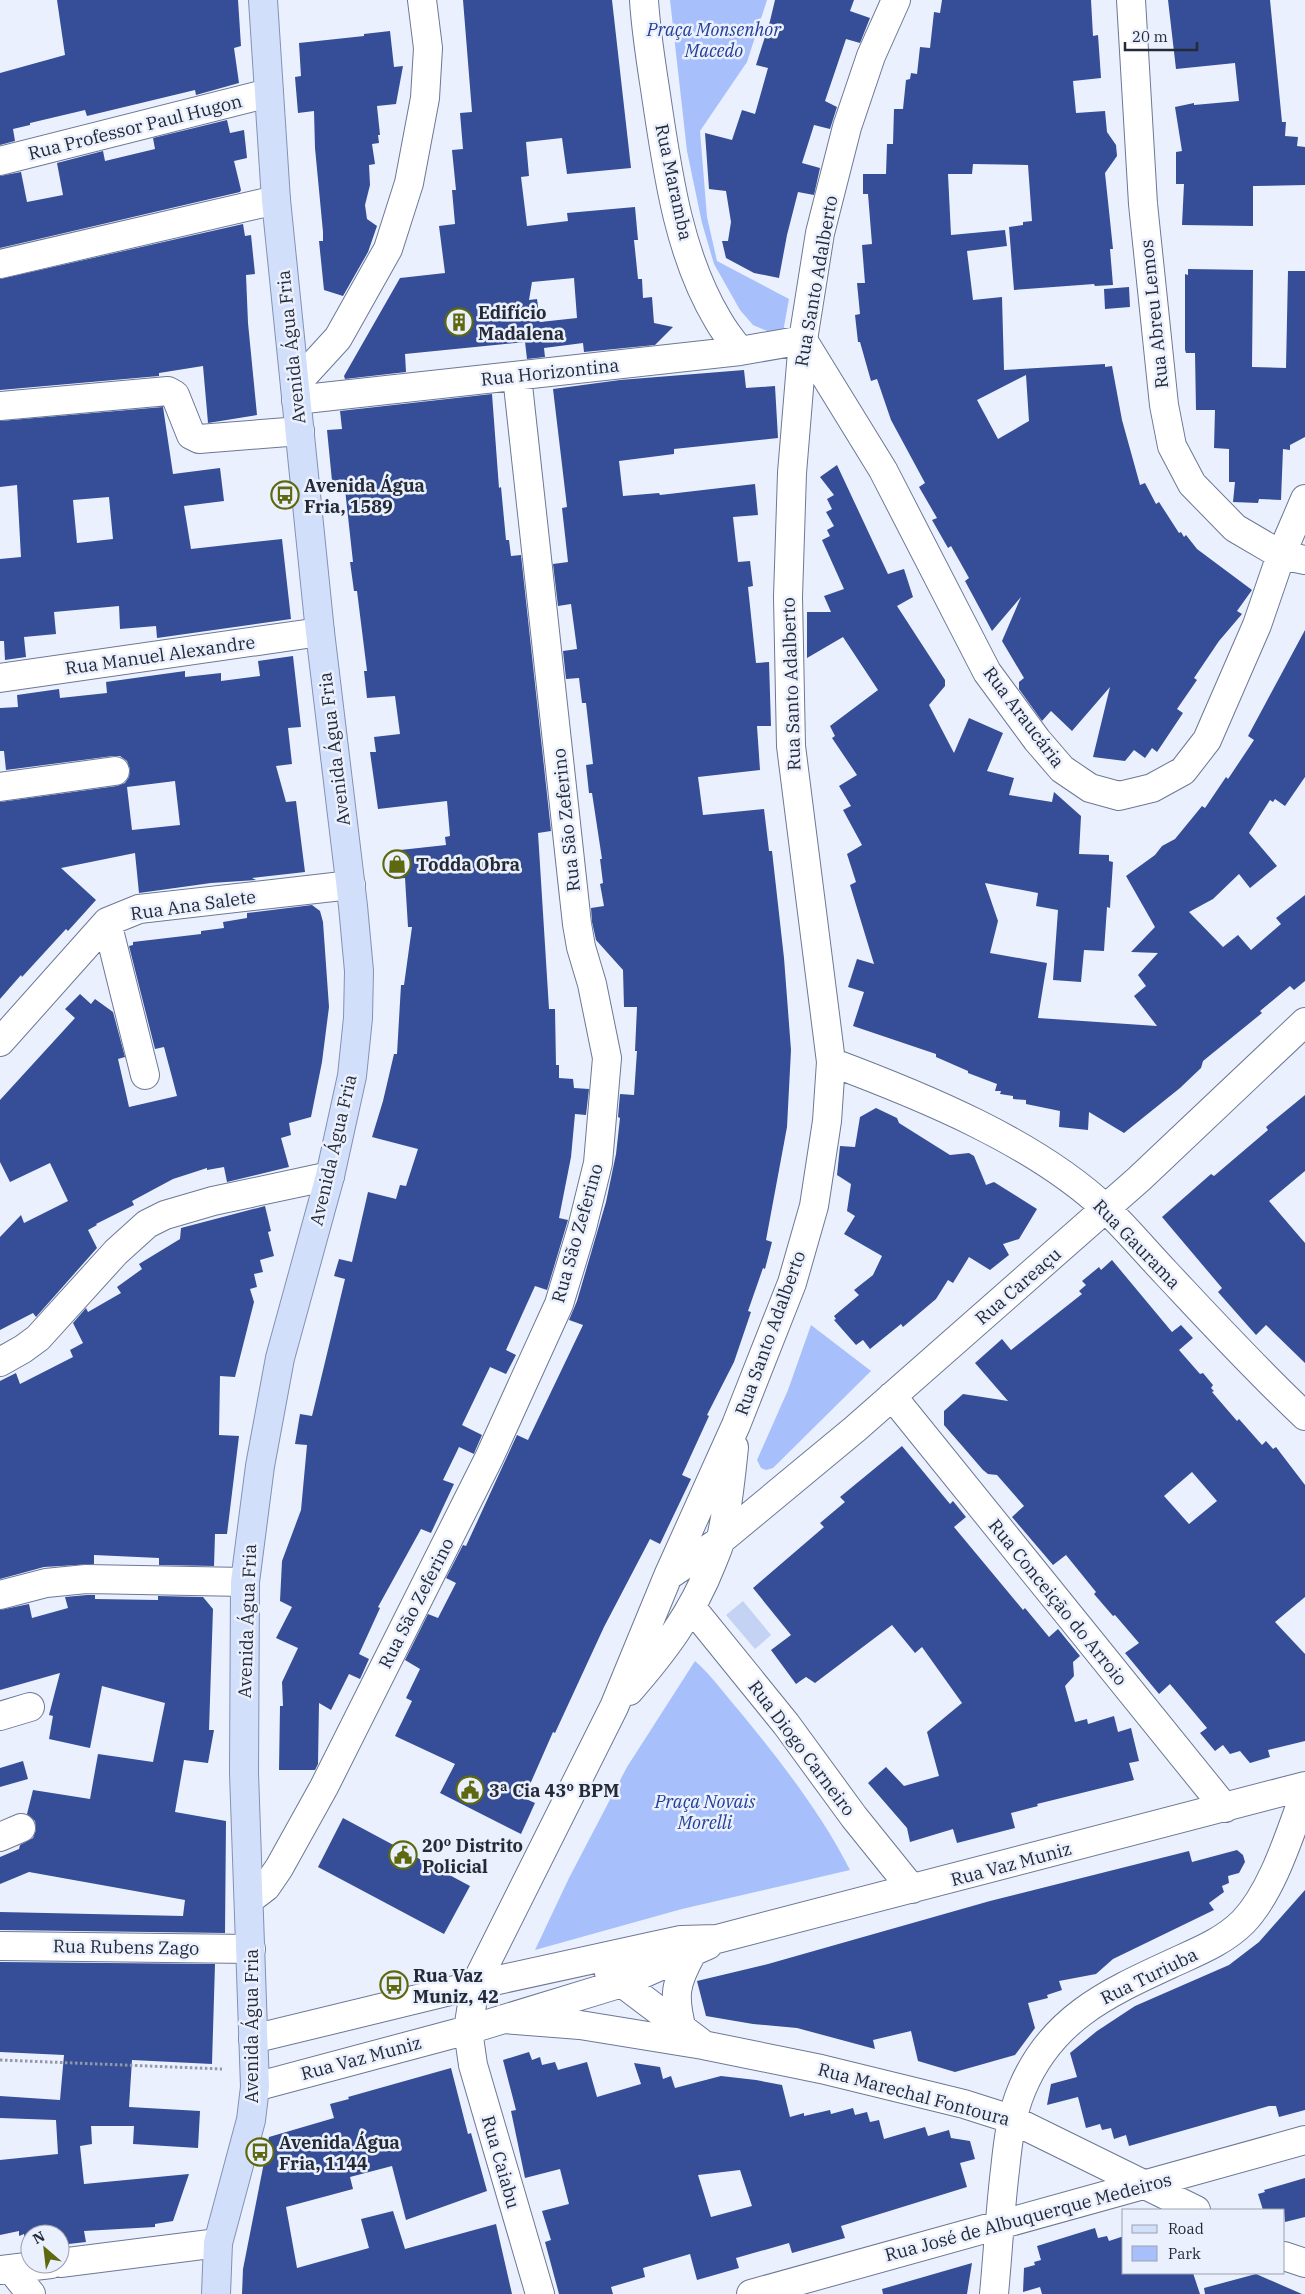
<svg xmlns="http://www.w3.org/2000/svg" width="1305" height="2294" font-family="'IBM Plex Serif',serif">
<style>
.green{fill:#a7c0fb}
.water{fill:#c4d2f3}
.building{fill:#354e97;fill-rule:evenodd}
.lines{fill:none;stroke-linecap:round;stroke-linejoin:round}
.minor-casing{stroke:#6c7895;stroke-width:30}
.major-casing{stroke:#8291b5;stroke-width:30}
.path{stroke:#9399a6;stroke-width:3;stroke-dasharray:2.5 2.5;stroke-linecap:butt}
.minor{stroke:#fff;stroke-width:28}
.major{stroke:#d2dffb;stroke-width:28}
.labels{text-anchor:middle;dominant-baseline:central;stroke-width:5;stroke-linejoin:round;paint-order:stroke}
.park-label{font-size:18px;font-style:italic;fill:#233e99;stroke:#eaf0fd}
.street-label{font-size:18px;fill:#252a37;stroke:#eaf0fd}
.poi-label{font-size:18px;font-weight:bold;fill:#252a37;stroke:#eaf0fd;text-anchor:start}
</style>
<rect width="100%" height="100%" fill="#eaf0fd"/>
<!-- green -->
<path class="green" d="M670,0H767L747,62L700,131L707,217L717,261L789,299L783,332L772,333L753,325L740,310L714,264L702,223L687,151Z
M811,1325L871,1371L773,1468L766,1470L761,1468L757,1460L788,1390Z
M695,1661C712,1676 726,1696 741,1713C781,1762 821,1813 850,1870L682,1909L535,1950L569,1878L627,1767Z"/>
<!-- water -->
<path class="water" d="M743,1601L771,1635L755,1649L726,1615Z"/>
<!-- building -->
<path class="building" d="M57,0H238L241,46L234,48L239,83L196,95L195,90L87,116L85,110L30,123V125L13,129L15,141L0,145V73L65,55Z
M463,0H612L631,168L567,174L562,138L526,142L529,176L521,177L527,226L568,221L567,213L635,207L638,240H634L638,279H642L643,298L652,297L654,323L673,327L655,345L584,352L583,343L544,348L545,357L527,359L525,342L405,354L406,372L345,379L344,376L400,278L445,273L439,226L455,224L452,190H456L452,150L463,149L460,113L472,112ZM574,278L577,318L540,322L537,299L529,300L532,282Z
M775,0H854L850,11L870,18L860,43L846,39L825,101L837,107L830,129L814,125L802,163L820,168L814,195L798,192L787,235L779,278L754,273L726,258L722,241H728L731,222L726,191L709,189L705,133L732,140L742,110L755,114L768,68L756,65L770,21Z
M942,0H1091L1093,36L1098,35L1101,78L1073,81L1076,113L1105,111L1107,132L1116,145L1117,156L1105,173L1113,249H1110L1113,285L1095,286L1094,284L1014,290L1009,227L1023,225V222L1032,221L1028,165L973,164L972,174H948L951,235L1005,230L1007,246L967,251L973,300L1002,297L1004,370L1105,364V367L1112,366L1122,420L1140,485L1145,483L1156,504L1159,502L1179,533L1181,532L1184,537L1186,535L1197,549L1252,590L1237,611L1242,614L1219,641L1194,678L1197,680L1177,709L1183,713L1157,752L1152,748L1145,758L1134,750L1125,761L1093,757L1110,687L1072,731L1051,711L1042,721L1019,689V682L1024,678L1002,641L1021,597L992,631L965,581L969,578L951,546L948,548L932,520L937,518L919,487L925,483L891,420L877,379L871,381L860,342H858L855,315L860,314L857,283H865L862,245L872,244L868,194H863V174H886L887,144H893L894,109H903L906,80L910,79L911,73L917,74L920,47L930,48L934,12L940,13ZM1026,375L1029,421L998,439L977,400Z
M1168,0H1270L1282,122H1286L1285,136L1298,137L1297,146L1305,147V185L1253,186V226L1182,225L1184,184H1176V152L1182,151L1175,107L1194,103V105L1239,101L1235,63L1176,69Z
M390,31L394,67L403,66L396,104L377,106L380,135H378L379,143L372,144L375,164L369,165L370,185L365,205L367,219L377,226L368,252L343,296L324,290L319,241H323V232L315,148L314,111L298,113L295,77L301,76L299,43L364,36V34Z
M227,120L230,133L244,130L247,158L234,161L241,190L240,192L0,248V176L21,172L27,202L63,195L57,163L103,151L105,161L155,149L153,138Z
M243,224L245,236L251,235L255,274L246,275L248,323L257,415L208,423L203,366L159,373V376L0,390V279Z
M1188,269L1253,270L1252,367L1286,368L1288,271H1305V437L1290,445V450L1283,449L1281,500L1259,499L1258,503L1233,502L1235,482H1229V449L1214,448L1215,410H1196L1195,353H1186L1185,350V274L1188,275Z
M1129,287L1130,307L1105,309L1104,289Z
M744,370L746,388L775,386L778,438L674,449V454L619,461L623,496L659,493L660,495L755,484L758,515L733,517L738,562L750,561L753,586L748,587L756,663L769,662L771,726H757L760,770L698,777L703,815L764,809L769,851H772L784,958L791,1050L787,1127L766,1240L772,1242L765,1269L763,1268L748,1311L751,1312L734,1362L707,1415L709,1416L682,1475L691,1479L660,1544L650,1539L604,1627L555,1733L553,1732L524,1798L535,1803L521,1834L440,1793L455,1764L395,1736L412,1701L406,1698L420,1669L405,1660L428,1614L438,1618L456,1583L446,1578L463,1545L466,1546L517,1435L528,1440L583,1325L569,1320L577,1301L606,1202L616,1154L620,1118L618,1117L620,1094L634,1095L637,1051H635L637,1007H624L623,970L596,940L592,922L591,908L604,906L600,884L603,883L600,859H602L592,793H589L586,765L593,764L586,703H582L579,678L566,679L563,651L577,649L571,604L558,606L553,564L568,562L562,508L567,507L553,389L620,380Z
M492,394L499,488L501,487L506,540H509L511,556L521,555L551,831L538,833L549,1009H555L556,1065H559V1078L573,1079L574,1088L589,1089L586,1115L575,1114L571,1157L559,1218L568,1220L547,1290L535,1286L506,1350L516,1355L506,1374L490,1367L462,1425L482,1435L475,1451L474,1454L459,1447L443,1480L454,1484L431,1533L421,1529L378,1607L380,1608L359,1654L369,1659L360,1679L349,1674L331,1710L319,1703L318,1764L315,1770H279L280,1706H283L282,1682L298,1648L276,1638L292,1607L280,1601L282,1561L301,1510L307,1445L295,1444L300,1414L312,1416L345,1279L334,1276L339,1259L352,1262L368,1192L396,1199L400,1185L406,1186L418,1149L372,1137L383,1101L394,1054H397L401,985H404L412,927H408L405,878L394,879L391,851L446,845L445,837L450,836L447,801L378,809L370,752H376L374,737L400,734L395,696L367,698L364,671H367L357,591H354L350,562H353L344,480L332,481L327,430L342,429L340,411Z
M163,407L173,474L220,468L224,501L184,506L191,549L282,539L291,619L157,638L156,626L120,629L119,606L54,612L56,634L24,637L26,657L5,660L4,641H0V559L21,557L17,485L0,487V421ZM109,497L113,539L77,543L73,500Z
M837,465L888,574L904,569L913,597L897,606L945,680V686L929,705L954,753L969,718L1003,733L987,771L1014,778L1009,795L1052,802L1054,792L1081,816L1079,854L1109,855V861L1113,862L1110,908L1107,907L1104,951L1084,950L1081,982L1053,980L1058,910L1036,906L1038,893L985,883L998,921L990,953L1047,963L1038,1018L1157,1026L1134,996L1146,986L1138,975L1158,953L1131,952L1155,927L1126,876L1155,855L1162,846L1175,839L1202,806L1205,808L1226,777L1228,779L1254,740L1248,736L1305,630V777L1285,806L1275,799L1273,802L1270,800L1249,833L1277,866L1250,888L1239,874L1213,899L1189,912L1223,947L1238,935L1251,950L1281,924L1276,918L1305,895V981L1294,990L1290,986L1260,1011L1262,1013L1203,1061L1201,1068L1180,1088L1124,1133L1089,1112L1088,1130L1059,1127L1060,1111L1026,1104V1100L1013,1099V1096L1000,1094L1001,1091H995L997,1084L968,1073V1071L936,1057V1054L853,1026L864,992L848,987L857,959L874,964L850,885L856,882L847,854L862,845L843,810L851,806L839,786L857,775L832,738L835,736L830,726L878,690L843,637L807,658V612H831L824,596L844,589L822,540L830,536L827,530L834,526L826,512L832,509L827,499L834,495L820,477Z
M293,656L301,727L288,728L292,764L276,766L286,802L296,801L305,872L252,878L256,880L211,883L139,893L135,853L61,868L96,900L68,931L66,929L22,977L21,975L0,999V802L117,786L125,783L129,777L130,769L127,761L120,756H113L6,770L4,751H0V708L18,707L17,695L59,689L60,698L107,693L106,682L185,671V677L221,673V681L260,676L258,661ZM175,781L180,825L132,830L127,787Z
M312,905L320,911L323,922L329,1007L322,1062L311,1117L289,1123L291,1135L281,1138L289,1167L227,1182L224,1167L207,1170V1168L173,1179L132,1201L134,1205L96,1224L97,1225L88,1230L97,1248L36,1317L33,1313L0,1330V1237L21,1215L24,1223L68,1201L50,1163L10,1182L0,1162V1100L75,1018L65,1009L80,994L91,1004L95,999L113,1012L125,1057L118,1059L129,1107L177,1096L164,1047L155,1049L129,946L133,945V942L201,934V931L224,928L223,922L247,918V913Z
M1305,1095V1171L1269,1201L1305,1243V1363L1266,1325L1256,1335L1218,1292L1222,1288L1162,1217L1211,1174L1214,1176L1268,1130L1266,1127Z
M876,1108L897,1118L899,1123L950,1155L969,1153L974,1156L986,1185L994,1182L1037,1209L1019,1239L1003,1244L1009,1255L990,1270L969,1257L953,1283L948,1280L936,1299L903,1327L901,1324L870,1349L863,1340L856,1345L834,1320L836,1319L834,1316L859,1295L854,1290L873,1275L882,1256L844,1234L855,1216L847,1211L851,1184L837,1175L840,1146L855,1147L860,1117Z
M265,1206L271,1231L268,1232L274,1256L260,1260L263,1272L254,1274L257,1287L250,1289L254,1302L235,1377L220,1376L219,1435L239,1436L227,1534H215L214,1566L159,1565V1558L94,1555V1564L44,1567L0,1579V1381L16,1373L20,1384L73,1357L70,1350L83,1343L73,1323L86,1308L88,1312L121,1293L117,1287L142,1269L139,1264L180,1239L181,1228Z
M1112,1260L1172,1332L1181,1325L1193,1338L1179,1350L1200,1374L1203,1373L1213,1385L1211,1388L1214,1391L1212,1392L1237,1421L1239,1419L1262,1445L1266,1441L1273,1449L1276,1447L1305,1485V1597L1275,1622L1305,1654V1741L1268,1750L1270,1757L1250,1763L1240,1751L1230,1754L1223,1745L1215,1751L1200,1733L1207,1728L1170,1684L1159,1694L1125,1653L1139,1643L1115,1615L1113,1616L1094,1594L1096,1592L1066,1555L1053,1565L1012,1517L1024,1506L997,1475L988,1474L983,1470L944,1425V1411L963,1394L1008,1401L975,1363L1002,1339L1011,1350L1082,1294L1079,1291L1086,1285L1082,1281L1099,1267L1101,1270ZM1192,1472L1217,1501L1189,1524L1164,1496Z
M902,1446L950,1504L953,1501L966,1517L954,1527L1023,1610L1025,1608L1049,1637L1058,1629L1080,1656L1073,1662L1074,1676L1065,1686L1075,1722L1087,1719L1088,1724L1114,1716L1118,1732L1131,1728L1139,1761L1129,1763L1134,1780L1037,1804L1038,1806L1011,1813L1015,1828L957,1843L953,1829L910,1842L907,1828L868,1783L886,1767L904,1786L939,1776L927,1732L962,1703L922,1647L915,1653L892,1625L815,1683L806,1677L796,1684L771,1650L791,1635L753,1588L824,1527L820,1523L845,1502L840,1497Z
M87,1595H95V1599L158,1600V1596L203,1597L213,1609L209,1730H214L208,1763L184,1760L175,1812L226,1821L225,1933L0,1930V1912L183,1916L185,1900L29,1872L0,1884V1857L19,1849L20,1845L33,1838L36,1830L35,1821L27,1814L33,1790L90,1799L98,1754L153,1762L165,1703L102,1686L90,1748L49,1739L53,1716L49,1715L60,1673L0,1690V1610L29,1604L32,1618L68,1608L65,1597Z
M23,1761L28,1779L0,1787V1768Z
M343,1818L470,1886L444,1934L318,1867Z
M1237,1850L1243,1855L1245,1862L1239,1873L1228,1876L1229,1883L1222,1886L1224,1892L1209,1903L1214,1910L1113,1959L1096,1974L1059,1981L1062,1990L1047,1995L1048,1998L1028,2003L1035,2028L1015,2055L955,2072L918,2061L911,2031L873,2040L875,2049L797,2028L753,2024L706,2016L697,1981L768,1964L990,1901L1189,1851L1192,1862Z
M1305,1890V2110L1279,2117L1276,2106H1269L1129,2146L1126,2135L1114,2139L1111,2128L1102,2130L1100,2124L1086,2128L1078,2097L1047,2105L1051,2084L1077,2077L1070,2053L1097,2031L1135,2006L1229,1965L1259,1942Z
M0,1962L215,1964L212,2064L132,2060L129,2107L200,2111L198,2148L133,2144L134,2126H91L92,2144L80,2146L84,2184L189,2174L173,2221L155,2224V2227L84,2231L86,2242L60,2245V2234H30V2248L26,2249L24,2234L19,2236V2231L0,2235V2160L58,2154L56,2120L0,2118V2096L60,2100L64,2055L0,2052Z
M529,2052L532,2060L540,2057L542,2065L555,2062L558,2070L587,2062L597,2097L641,2084L634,2063L660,2067L663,2079L671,2076L675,2088L721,2076L756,2080L782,2085L790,2117L804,2113V2116L830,2110L831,2114L853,2108L855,2115L867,2112L870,2122L879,2120L884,2139L925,2127L928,2136L949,2130L951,2138L970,2141L975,2159L960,2163L967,2187L841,2226L845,2238L792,2253L789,2243L736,2258L739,2268L697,2280L690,2254L643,2268L645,2277L611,2287L613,2294H559L545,2242L551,2240L542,2211L569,2204L560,2169L525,2178L511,2111L516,2110L503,2060ZM740,2170L752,2206L711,2217L698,2175Z
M451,2068L468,2134L471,2133L487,2191L406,2220L392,2166L350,2177L353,2189L286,2207L297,2268L369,2248L361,2219L393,2211L405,2249L496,2224L512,2294H242L243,2269L269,2137L334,2118L330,2104L349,2099L348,2097Z
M1305,2178V2217L1285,2222L1284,2210H1263L1258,2194L1265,2192L1264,2190Z
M1095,2228L1098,2238L1107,2236L1109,2241L1124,2236V2273H1193L1200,2294H1042L1040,2287L1023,2292L1024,2268L1035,2265L1034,2262L1041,2260L1037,2246Z
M972,2263L967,2294H883L882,2289Z
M1256,2274L1302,2294H1205L1204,2288Z"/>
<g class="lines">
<!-- minor casing -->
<g class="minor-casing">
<path id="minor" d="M644,0C646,34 652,68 657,102C668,175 679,255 718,320C724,331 732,341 740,351
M1131,0L1143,204L1164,405L1172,446L1192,484L1235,528L1281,555L1305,560
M0,161L269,93
M0,264L276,200
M295,385L338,338L388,249L409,183L425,98L428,48L422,0
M296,400L740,351L803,340L883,470L987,672L1037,740L1062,769L1090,788L1119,796L1152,788L1183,771L1207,740L1257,625L1281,555L1305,499
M0,406L168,391L175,395L191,435L199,439L300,431
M0,678L320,632
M0,787L115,771
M107,922L145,1075
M0,1042L107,922L139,909L351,885
M831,1062C922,1096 1035,1142 1106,1209C1127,1229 1146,1252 1166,1273C1211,1321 1256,1370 1305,1416
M0,1362L23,1349L38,1338L116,1252L147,1224L165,1215L213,1201L330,1176
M892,1396L1225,1808
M668,1576L721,1540L855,1429L1139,1179L1305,1022
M0,1595L46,1583L86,1579L245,1582
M692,1608L786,1724L854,1817L912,1889
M629,1691C664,1651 692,1614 712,1563C715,1555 719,1547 721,1538C728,1508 731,1477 734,1447
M0,1716L30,1707
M0,1837L21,1828
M249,1900L266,1887L279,1868L324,1787L489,1458L559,1304L582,1228L598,1163L607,1058L592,984L581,947L577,924L517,376
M0,1946L251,1949
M609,1973L700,2042
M503,2019L580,2025L703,2045L821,2069L964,2104L1011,2119L1196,2210
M682,2030C673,1995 675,1984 692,1953
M253,2039L475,1985L658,1945L681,1940L717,1939L1305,1786
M255,2087L468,2030L622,1983L708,1945
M1284,2256L1305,2263
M60,2263L218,2243
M11,2269L31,2294
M0,2270L51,2264
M540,2294L473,2065L468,2030L475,1985L614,1707L668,1576L736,1425L792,1283L814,1206L827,1121L831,1062L791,746L788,597L792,473L803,340L820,233L847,127L871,56L896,0
M751,2294L1305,2140
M994,2294C998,2252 1000,2211 1005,2170C1008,2141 1011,2115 1022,2089C1052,2017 1110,1992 1175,1962C1199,1951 1224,1941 1243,1922C1273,1891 1290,1833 1305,1793"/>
</g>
<!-- major casing -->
<g class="major-casing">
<path id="major" d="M216,2294L218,2243L251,2120L255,2087L244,1773L245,1582L260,1466L280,1358L330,1176L352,1076L358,1018L359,971L353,906L320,632L276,200L263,0"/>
</g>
<!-- path -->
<path class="path" d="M0,2060L222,2069"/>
<!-- minor -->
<use href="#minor" class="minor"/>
<!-- major -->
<use href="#major" class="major"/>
</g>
<!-- icons -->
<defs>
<g id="building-ring" transform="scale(1.4375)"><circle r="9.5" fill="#eaf0fd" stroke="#5e690f" stroke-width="1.5"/><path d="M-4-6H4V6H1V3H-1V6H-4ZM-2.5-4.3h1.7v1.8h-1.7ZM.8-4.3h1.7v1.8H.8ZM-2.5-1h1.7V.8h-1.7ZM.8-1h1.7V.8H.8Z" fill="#5e690f"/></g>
<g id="bus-ring" transform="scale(1.4375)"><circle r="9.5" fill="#eaf0fd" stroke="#5e690f" stroke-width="1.5"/><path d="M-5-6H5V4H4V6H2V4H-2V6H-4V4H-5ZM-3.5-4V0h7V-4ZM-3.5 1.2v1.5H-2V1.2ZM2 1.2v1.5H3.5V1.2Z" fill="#5e690f"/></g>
<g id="shop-ring" transform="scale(1.4375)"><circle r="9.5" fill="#eaf0fd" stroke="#5e690f" stroke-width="1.5"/><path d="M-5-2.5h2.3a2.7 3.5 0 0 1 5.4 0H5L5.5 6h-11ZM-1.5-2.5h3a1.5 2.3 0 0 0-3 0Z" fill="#5e690f"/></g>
<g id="civic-ring" transform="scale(1.4375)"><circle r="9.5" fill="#eaf0fd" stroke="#5e690f" stroke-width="1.5"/><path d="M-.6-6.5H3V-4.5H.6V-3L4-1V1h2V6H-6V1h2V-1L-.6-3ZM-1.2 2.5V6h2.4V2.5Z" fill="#5e690f"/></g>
</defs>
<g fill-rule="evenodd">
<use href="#building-ring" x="459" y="322"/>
<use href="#bus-ring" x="285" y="495"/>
<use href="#shop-ring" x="397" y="864"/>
<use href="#civic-ring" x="470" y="1790"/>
<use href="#civic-ring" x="403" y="1855"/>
<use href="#bus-ring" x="394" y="1985"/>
<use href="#bus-ring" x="260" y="2152"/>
</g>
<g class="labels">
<!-- park labels -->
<g class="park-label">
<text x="714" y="29">Praça Monsenhor<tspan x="714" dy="21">Macedo</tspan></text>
<text x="705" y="1801">Praça Novais<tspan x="705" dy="21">Morelli</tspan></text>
</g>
<!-- street labels -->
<g class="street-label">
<text transform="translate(135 127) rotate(-14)">Rua Professor Paul Hugon</text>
<text transform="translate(674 182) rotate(78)">Rua Maramba</text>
<text transform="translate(816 281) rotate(-80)">Rua Santo Adalberto</text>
<text transform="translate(1154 314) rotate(-96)">Rua Abreu Lemos</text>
<text transform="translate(291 347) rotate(-96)">Avenida Água Fria</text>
<text transform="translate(550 372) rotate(-6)">Rua Horizontina</text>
<text transform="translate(160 655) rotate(-8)">Rua Manuel Alexandre</text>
<text transform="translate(791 684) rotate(-92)">Rua Santo Adalberto</text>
<text transform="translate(1024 717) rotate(53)">Rua Araucária</text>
<text transform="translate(334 749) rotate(-97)">Avenida Água Fria</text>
<text transform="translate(566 820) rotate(-96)">Rua São Zeferino</text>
<text transform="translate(193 905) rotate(-8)">Rua Ana Salete</text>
<text transform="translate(333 1150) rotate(-77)">Avenida Água Fria</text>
<text transform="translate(577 1233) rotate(-74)">Rua São Zeferino</text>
<text transform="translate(1137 1244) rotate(46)">Rua Gaurama</text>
<text transform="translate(1018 1286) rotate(-41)">Rua Careaçu</text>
<text transform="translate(770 1333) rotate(-70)">Rua Santo Adalberto</text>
<text transform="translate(1058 1602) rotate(51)">Rua Conceição do Arroio</text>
<text transform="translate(416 1603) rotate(-63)">Rua São Zeferino</text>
<text transform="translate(247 1621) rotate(-88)">Avenida Água Fria</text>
<text transform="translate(802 1748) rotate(53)">Rua Diogo Carneiro</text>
<text transform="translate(1011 1864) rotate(-15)">Rua Vaz Muniz</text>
<text transform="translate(126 1947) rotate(1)">Rua Rubens Zago</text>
<text transform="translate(1149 1976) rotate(-26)">Rua Turiuba</text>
<text transform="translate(251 2026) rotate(-90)">Avenida Água Fria</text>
<text transform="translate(361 2058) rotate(-15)">Rua Vaz Muniz</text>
<text transform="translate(914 2094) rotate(15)">Rua Marechal Fontoura</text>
<text transform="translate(501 2162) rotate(74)">Rua Caiabu</text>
<text transform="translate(1028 2217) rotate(-15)">Rua José de Albuquerque Medeiros</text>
</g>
<!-- poi labels -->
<g class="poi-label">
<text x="478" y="312">Edifício<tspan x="478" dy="21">Madalena</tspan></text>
<text x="304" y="485">Avenida Água<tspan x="304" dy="21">Fria, 1589</tspan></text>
<text x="416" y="864">Todda Obra</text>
<text x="489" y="1790">3ª Cia 43º BPM</text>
<text x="422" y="1845">20º Distrito<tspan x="422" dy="21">Policial</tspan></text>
<text x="413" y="1975">Rua Vaz<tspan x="413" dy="21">Muniz, 42</tspan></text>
<text x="279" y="2142">Avenida Água<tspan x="279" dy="21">Fria, 1144</tspan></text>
</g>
</g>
<!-- legend -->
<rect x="1122" y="2209" width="162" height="65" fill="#eaf0fd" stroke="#9ba1ae"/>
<rect x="1132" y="2225" width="25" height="8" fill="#d2dffb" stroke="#9ba1ae"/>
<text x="1168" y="2234" font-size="15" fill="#252a37">Road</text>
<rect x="1132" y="2246" width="25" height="15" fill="#a7c0fb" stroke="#9ba1ae"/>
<text x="1168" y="2259" font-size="15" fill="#252a37">Park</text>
<!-- north arrow -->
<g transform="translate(45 2249) rotate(332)"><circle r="24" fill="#eaf0fd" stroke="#9ba1ae"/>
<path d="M0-4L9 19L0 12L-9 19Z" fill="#5e690f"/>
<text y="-8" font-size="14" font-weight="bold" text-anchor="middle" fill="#252a37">N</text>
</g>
<!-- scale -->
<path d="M1125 42v8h72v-8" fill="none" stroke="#252a37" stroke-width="2.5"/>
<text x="1132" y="42" font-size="15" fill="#252a37" stroke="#eaf0fd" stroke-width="4" paint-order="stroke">20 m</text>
</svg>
